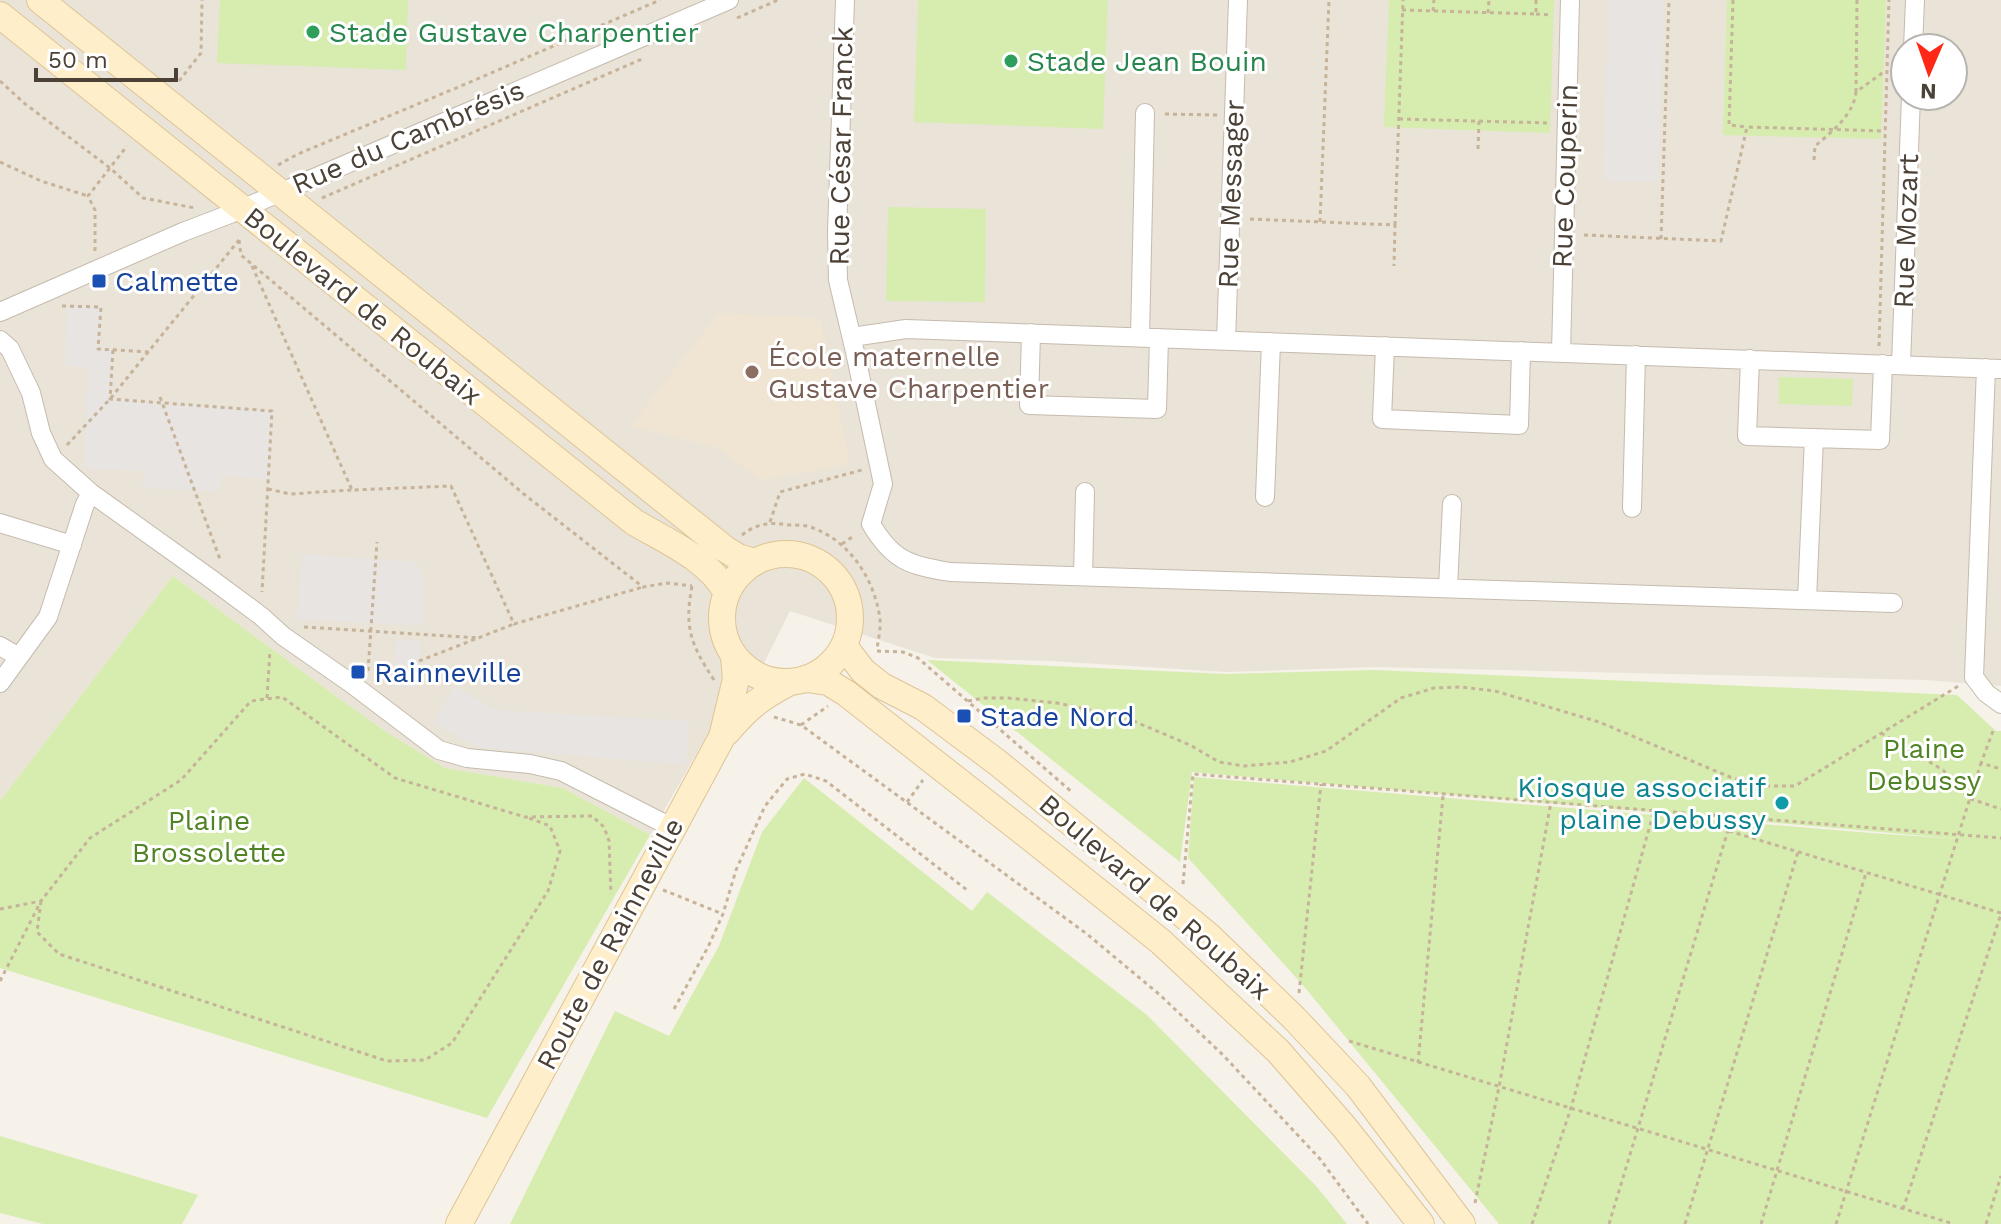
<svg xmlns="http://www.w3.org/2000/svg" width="2001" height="1224" font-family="'Work Sans',sans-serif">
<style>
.residential{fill:#eae3d7;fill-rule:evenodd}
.education{fill:#f0e5d2}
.green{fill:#d6edaf}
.parking{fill:#e7e4e1}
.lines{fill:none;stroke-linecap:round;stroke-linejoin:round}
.minor-casing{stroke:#c5bbae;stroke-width:20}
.secondary-casing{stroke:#ddc597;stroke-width:28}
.path{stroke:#c6b39a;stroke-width:3;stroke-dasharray:4 4;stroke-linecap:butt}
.minor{stroke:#fff;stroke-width:18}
.secondary{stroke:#ffeeca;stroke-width:26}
.leisure-dot{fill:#2e9e5b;stroke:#fff;stroke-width:3}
.transit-dot{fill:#1a4fb4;stroke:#fff;stroke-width:3}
.education-dot{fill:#8d6e63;stroke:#fff;stroke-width:3}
.culture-dot{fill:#0f9aa8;stroke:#fff;stroke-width:3}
.labels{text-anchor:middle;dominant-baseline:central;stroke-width:6;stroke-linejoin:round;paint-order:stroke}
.leisure-label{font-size:28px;fill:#27864d;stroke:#fff;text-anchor:start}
.street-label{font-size:28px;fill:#4b4136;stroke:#fff}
.transit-label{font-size:28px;fill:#164399;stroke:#fff;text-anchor:start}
.education-label{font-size:28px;fill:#785e54;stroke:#fff;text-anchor:start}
.park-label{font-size:28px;fill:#4f8323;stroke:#fff}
.culture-label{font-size:28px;fill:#0d838f;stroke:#fff;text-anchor:end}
</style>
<rect width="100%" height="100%" fill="#f6f1e9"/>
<!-- residential -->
<path class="residential" d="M0,0H2001V686L1926,680L1373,667L1226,672L1050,661L935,658L790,611L753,685L706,737L650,835L563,788L445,768L388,733L337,697L173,576L0,801ZM1905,48H1953V96H1905Z"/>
<!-- education -->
<path class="education" d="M719,313L820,318L850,465L760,480L718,448L630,426Z"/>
<!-- green -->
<path class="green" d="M220,0H408L406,70L217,63Z
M918,0H1108L1103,129L914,122Z
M1389,0H1554L1550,133L1384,127Z
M1727,0H1886L1881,139L1723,135Z
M888,207L986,209L985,302L886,301Z
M1779,377L1853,379L1852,406L1779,404Z
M173,576L337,697L388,733L445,768L563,788L650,835L487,1118L0,968V801Z
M927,660L1225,674L1374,670L1957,695L1996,731H2001V1224H1499L1302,984L1188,858L1194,777L1871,833L1960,839L1192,772L1180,862Z
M804,778L972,911L987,892L1147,1015L1317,1187L1347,1224H510L615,1011L669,1036L719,946L762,832Z
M0,1136L198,1195L182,1224H43L0,1213Z"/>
<!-- parking -->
<path class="parking" d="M1608,0H1664L1658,182L1603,181Z
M67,306L101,307L98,349L113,350L110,399L272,411L268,479L221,476L220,492L142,488L144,471L84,468L87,367L65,365Z
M302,554L416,562L425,579L422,626L297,619Z
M396,640L421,641L417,688L392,686Z
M454,686L496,710L689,721L686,765L476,747L434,723Z"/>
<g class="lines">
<!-- minor casing -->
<g class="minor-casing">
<path id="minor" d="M845,0L837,232L838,280L855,352L883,484L871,524C893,561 909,565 950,572L1893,603
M1913,48L1915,0
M0,312L183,232L230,214L729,0
M1031,333L1029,405L1157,409L1159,338
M852,337L906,329L2001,369
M1140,337L1145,113
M0,340L10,349L31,393L41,433L53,459L91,493L207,576L261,616L283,636L352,684L439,750L467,758L530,764L561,771L673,828
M1226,340L1238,0
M1385,346L1382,419L1519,425L1521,351
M1561,353L1570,0
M1750,359L1747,436L1880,440L1883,364
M1901,365L1911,96
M1986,368L1974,677L1986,693L2001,704
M1265,497L1271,342
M1632,508L1636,355
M0,523L72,545
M1083,576L1085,492
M1448,588L1452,504
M1807,600L1814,438
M0,646L19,657
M0,683L48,617L85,504L91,493"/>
</g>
<!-- secondary casing -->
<g class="secondary-casing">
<path id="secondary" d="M40,0L725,549L738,557L754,562
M0,15L634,522C666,541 709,559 727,593
M722 618a64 64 0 1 1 128 0a64 64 0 1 1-128 0Z
M844,646L863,671L882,686L923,707L998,763L1209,936L1294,1018L1358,1086L1462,1224
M807,679L828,682L846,693L1022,831L1160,941L1278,1051L1345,1128L1421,1224
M727,732C748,707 761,697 790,682
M459,1224L722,737L736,679L734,656"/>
</g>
<!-- path -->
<path class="path" d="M1733,0L1729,125L1747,127
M1402,10L1536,14V0
M1433,11L1434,0
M1488,13L1489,0
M1536,14L1552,15
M737,18L778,0
M0,81L24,103L110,168L143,198L195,208
M179,81L201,53L202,0
M1856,92L1857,0
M1165,114L1217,115
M1399,119L1551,123
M1478,149L1479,121
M1814,160L1815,146C1832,132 1854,114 1856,92L1885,71
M0,162L41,181L88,196
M278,165L298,154L468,83L660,0
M322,198L642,59
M1250,219L1395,225L1394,266
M1320,222L1329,0
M1395,225L1403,0
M1584,235L1721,241L1747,127L1885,131
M1661,239L1669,0
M239,240L241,255L525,495L643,587L667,583L692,586
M95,251V210L88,196L127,146
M252,266L352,490L451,486L514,624L643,587
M62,306L101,307L98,349L150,352
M1879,346L1889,0
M113,350L110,399L272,411L262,592
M160,397L221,562
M67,445L110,399L239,240
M268,489L290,494L352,490
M770,522L780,492L862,470
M742,535C757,523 771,522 789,525C797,525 806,525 813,528C851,542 875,581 880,619C881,629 878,640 877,650
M842,544L855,535
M692,586C684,628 691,645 714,680
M304,627L480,638
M877,651L903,652L918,658L1073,793
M419,661L514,624
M368,671L377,542
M267,698L270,650
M968,701L983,698H1008L1057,703L1124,717L1190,745L1219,762L1244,766L1290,762L1326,751L1401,698L1434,688L1461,687L1495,691L1599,722L1730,777L1760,786H1795L1960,685
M774,717L801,725L1087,934L1160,995L1223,1055L1320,1159L1368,1224
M801,725L828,706
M1993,731L1981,763L2001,769
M1881,733L1943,770L1968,798L2001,809
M907,802L923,780
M1729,831L2001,913
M1183,884L1193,774L2001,838
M663,890L723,914
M41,901L37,932L59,954L387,1061L425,1060L452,1043L548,891L560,851L550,826L529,818
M0,909L41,901L90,838L181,780L251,701L282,697L395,778L525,817L592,816L604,827L609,841L611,894
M0,981L40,903
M1299,993L1321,784
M674,1009L708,947L723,914L736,870L765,806L787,779L805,774L826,781L967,890
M1349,1041L1954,1224
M1418,1063L1443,796
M1475,1203L1499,1087L1551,802
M1903,1209L2001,914
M1532,1224L1571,1108L1654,811
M1609,1224L1732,817
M1685,1224L1798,852
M1761,1224L1866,873
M1836,1224L1981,763
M1986,1224L2001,1176"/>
<!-- minor -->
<use href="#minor" class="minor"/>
<!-- secondary -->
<use href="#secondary" class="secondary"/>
</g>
<!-- markers -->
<g class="leisure-dot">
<circle cx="313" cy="32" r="8"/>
<circle cx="1011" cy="61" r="8"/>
</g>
<g class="transit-dot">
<rect x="91" y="273" width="16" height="16" rx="4"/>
<rect x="350" y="664" width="16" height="16" rx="4"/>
<rect x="956" y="708" width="16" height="16" rx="4"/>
</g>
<circle class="education-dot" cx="752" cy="372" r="8"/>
<circle class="culture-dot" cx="1782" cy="803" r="8"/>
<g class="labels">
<!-- leisure labels -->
<g class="leisure-label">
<text x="329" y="32">Stade Gustave Charpentier</text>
<text x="1027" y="61">Stade Jean Bouin</text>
</g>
<!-- street labels -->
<g class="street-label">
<text transform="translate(408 137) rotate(-23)">Rue du Cambrésis</text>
<text transform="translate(841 146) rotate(-89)">Rue César Franck</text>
<text transform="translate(1565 176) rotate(-88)">Rue Couperin</text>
<text transform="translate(1231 194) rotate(-88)">Rue Messager</text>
<text transform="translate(1906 231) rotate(-88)">Rue Mozart</text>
<text transform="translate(363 306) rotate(39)">Boulevard de Roubaix</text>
<text transform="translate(1155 897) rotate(41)">Boulevard de Roubaix</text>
<text transform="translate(610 944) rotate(-62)">Route de Rainneville</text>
</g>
<!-- transit labels -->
<g class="transit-label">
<text x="115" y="281">Calmette</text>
<text x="374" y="672">Rainneville</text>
<text x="980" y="716">Stade Nord</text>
</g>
<!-- education labels -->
<g class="education-label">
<text x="768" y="356">École maternelle<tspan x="768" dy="32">Gustave Charpentier</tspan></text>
</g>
<!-- park labels -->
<g class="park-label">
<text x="1924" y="748">Plaine<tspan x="1924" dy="32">Debussy</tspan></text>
<text x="209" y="820">Plaine<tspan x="209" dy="32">Brossolette</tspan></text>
</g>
<!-- culture labels -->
<g class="culture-label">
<text x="1766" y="787">Kiosque associatif<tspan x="1766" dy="32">plaine Debussy</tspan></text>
</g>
</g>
<!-- north arrow -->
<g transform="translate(1929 72) rotate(182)"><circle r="38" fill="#ffffff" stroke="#b7b3af" stroke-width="2"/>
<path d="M0-6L14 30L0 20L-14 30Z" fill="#ff2817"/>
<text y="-12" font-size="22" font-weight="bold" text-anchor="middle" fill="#4b4136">N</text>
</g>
<!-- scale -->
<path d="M36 68v12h140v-12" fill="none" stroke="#4b4136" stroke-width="4"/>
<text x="48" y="68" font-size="24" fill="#4b4136" stroke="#ffffff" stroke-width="6" paint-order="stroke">50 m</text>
</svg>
